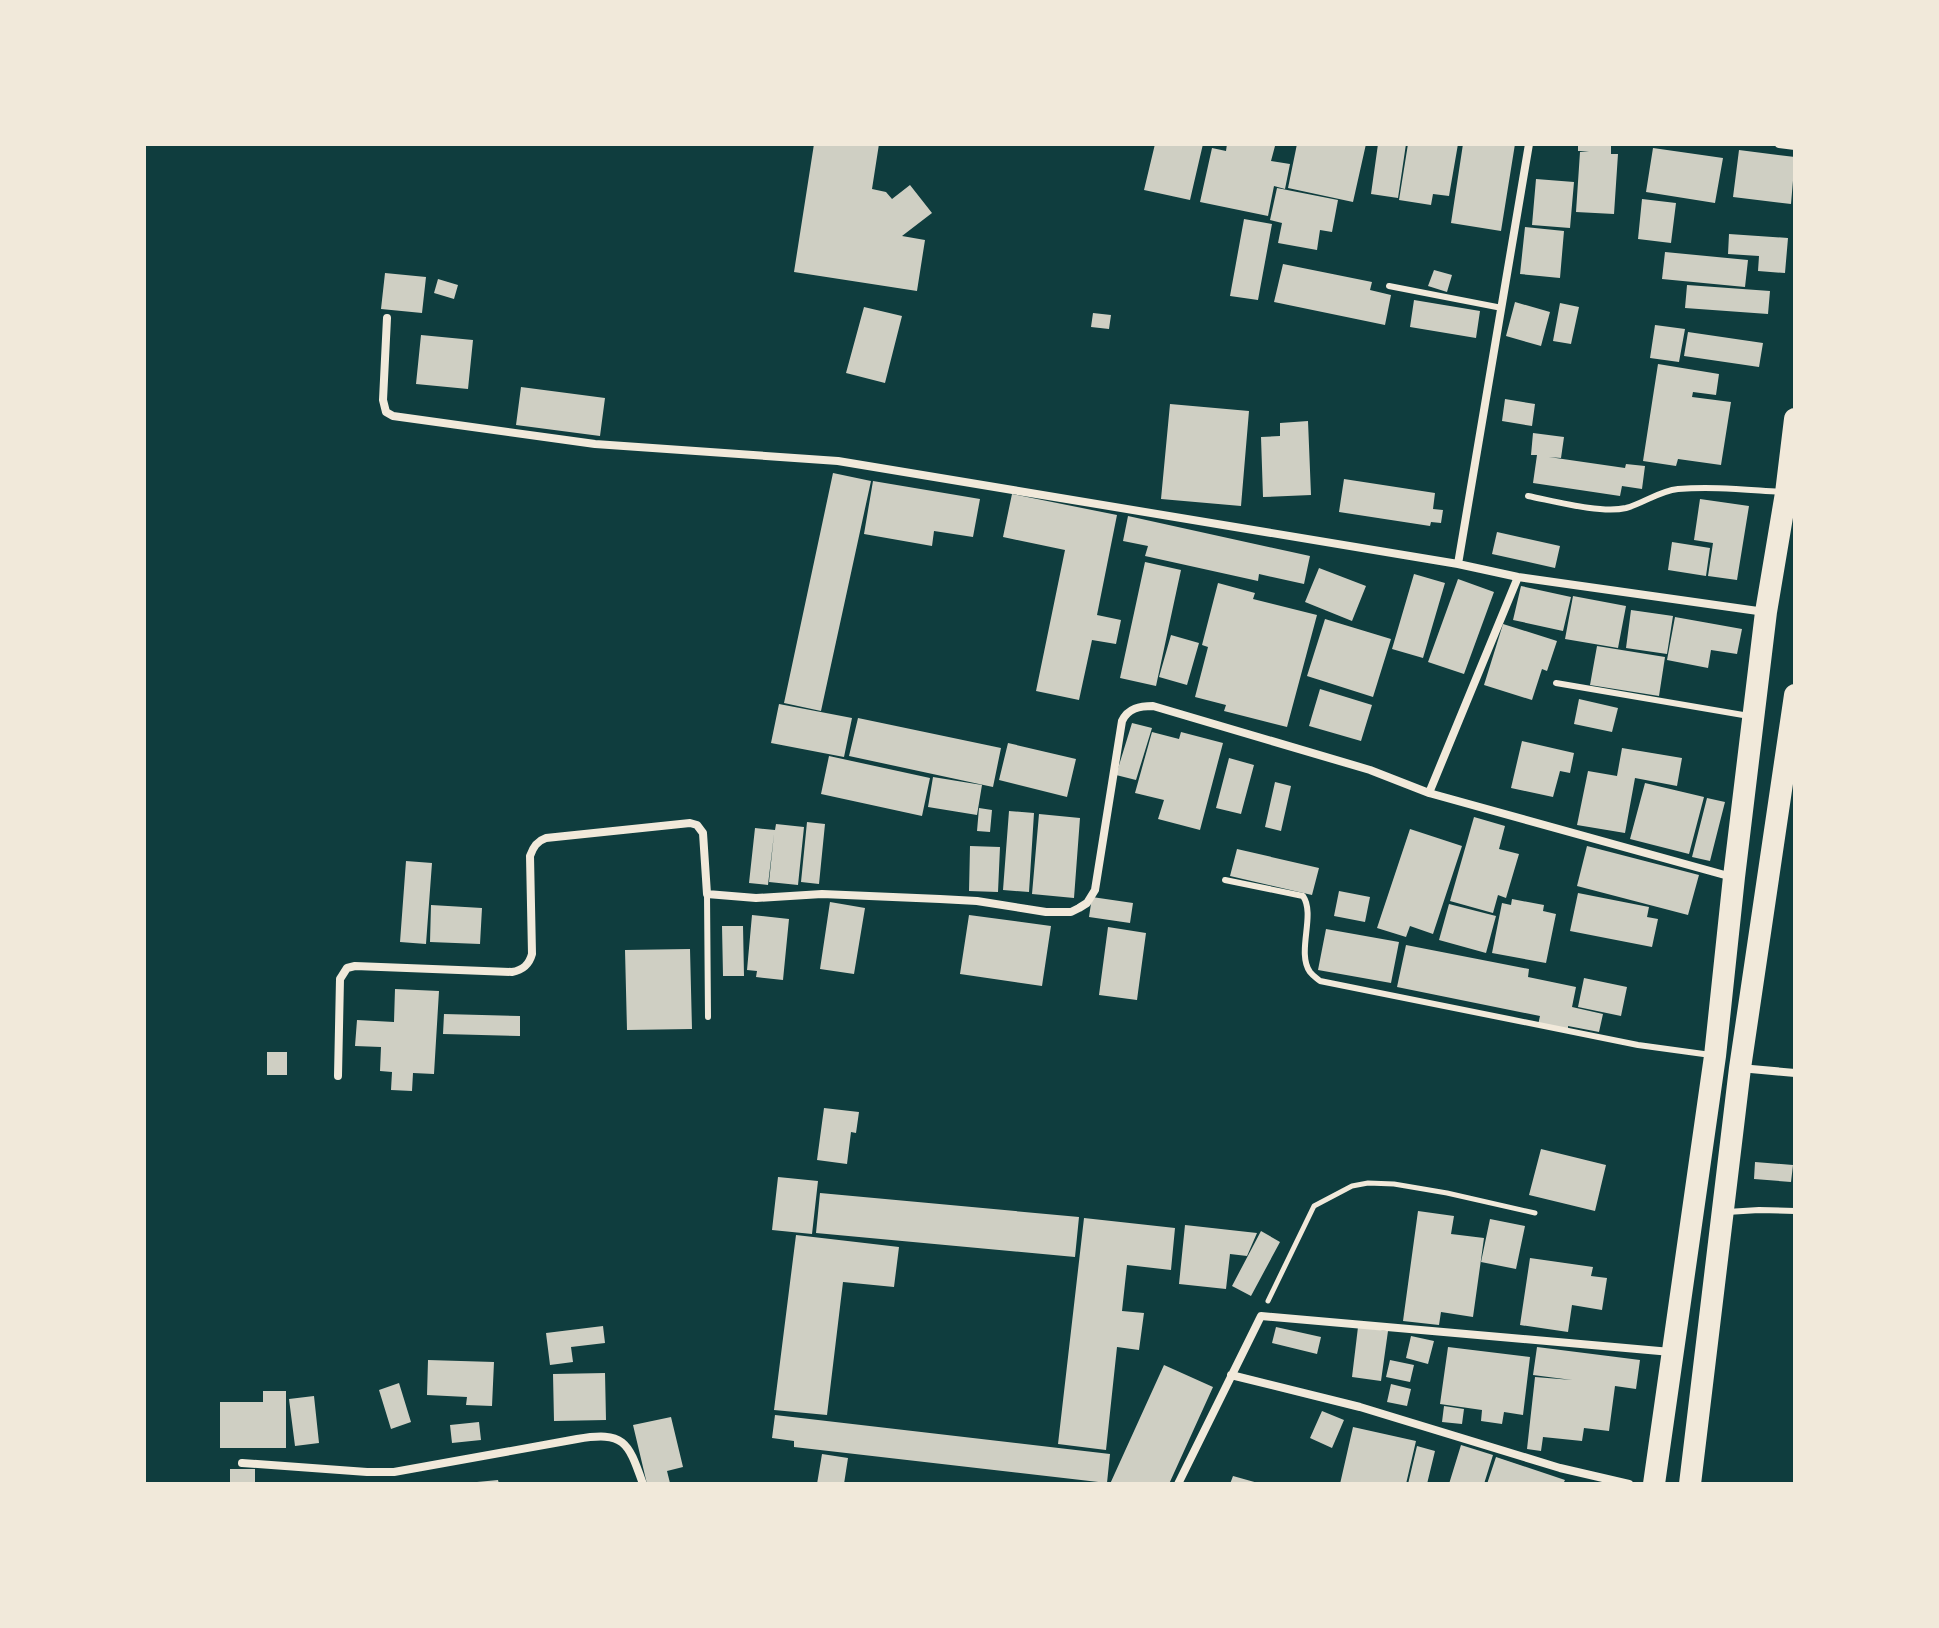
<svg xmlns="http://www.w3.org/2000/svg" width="1939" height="1628" font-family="Jost,sans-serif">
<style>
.building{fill:#cfcfc3}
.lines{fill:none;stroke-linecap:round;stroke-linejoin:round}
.path{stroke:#f1e9da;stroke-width:5}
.service{stroke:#f1e9da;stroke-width:6}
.minor{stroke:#f1e9da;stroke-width:8}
.trunk{stroke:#f1e9da;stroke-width:22}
</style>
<rect width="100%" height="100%" fill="#0f3d3e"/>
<!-- building -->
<path class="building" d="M814,144H879L872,189L886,192L892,199L910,185L932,213L902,236L925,240L917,291L794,272Z
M1155,144H1203L1190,200L1144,190Z
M1227,144H1266L1275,146L1271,161L1290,164L1285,189L1274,186L1268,216L1200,202L1212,148L1226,151Z
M1297,144H1366L1353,202L1288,188Z
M1378,144H1406L1398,198L1371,194Z
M1408,144H1458L1449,196L1433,194L1431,205L1399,200Z
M1463,144H1515L1501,231L1451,223Z
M1578,144H1611V154H1618L1614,214L1576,212L1580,152L1589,151H1578Z
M1653,148L1723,158L1715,203L1646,192Z
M1739,150L1795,157L1791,204L1733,197Z
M1536,179L1574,182L1570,228L1532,225Z
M1277,188L1338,200L1332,232L1320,230L1317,250L1278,243L1282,223L1270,220Z
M1642,199L1676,203L1671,243L1638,239Z
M1244,219L1272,224L1258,300L1230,296Z
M1525,227L1564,231L1560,278L1520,274Z
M1729,234L1788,238L1785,273L1758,271L1759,256L1728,254Z
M1665,252L1748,260L1745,287L1662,279Z
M1283,264L1372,282L1370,290L1391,295L1385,325L1274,302Z
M1434,270L1452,275L1447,292L1428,286Z
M385,273L426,277L422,313L381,309Z
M438,279L458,285L454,299L434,293Z
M1687,285L1770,291L1768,314L1685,308Z
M1414,300L1480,311L1476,338L1410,327Z
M1515,302L1550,312L1541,346L1506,336Z
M1560,303L1579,307L1571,344L1553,341Z
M864,307L902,316L885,383L846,373Z
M1093,313L1111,315L1109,329L1091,327Z
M1655,325L1685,329L1679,362L1650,358Z
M1688,332L1763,343L1759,367L1684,356Z
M421,335L473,340L468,389L416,384Z
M1658,364L1719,374L1716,395L1693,392L1692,397L1731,402L1721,465L1678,459L1676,466L1643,461Z
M521,387L605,398L600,436L516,425Z
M1505,399L1535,404L1532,426L1502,421Z
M1170,404L1249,411L1241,506L1161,499Z
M1308,421L1311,495L1263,497L1261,437L1280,436V423Z
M1533,433L1564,437L1561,458L1549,457L1625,468L1626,464L1645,466L1642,489L1622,486L1620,496L1533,483L1537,455H1531Z
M833,473L871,481L821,711L784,703Z
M1344,479L1435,493L1433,509L1443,510L1441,523L1431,522L1430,526L1339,512Z
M873,481L980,499L973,537L934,531L932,546L864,534Z
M1012,494L1117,515L1097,615L1121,620L1116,644L1092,640L1079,700L1036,691L1065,550L1003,537Z
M1700,499L1749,506L1737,580L1708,576L1713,543L1694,540Z
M1128,516L1310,556L1304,584L1259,574L1258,581L1145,556L1148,546L1123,541Z
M1497,532L1560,546L1555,568L1492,554Z
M1672,542L1710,548L1706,576L1668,570Z
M1145,562L1181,570L1156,686L1120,678Z
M1319,568L1366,586L1352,621L1305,602Z
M1414,574L1445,583L1423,658L1392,649Z
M1458,579L1494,592L1464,674L1428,662Z
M1218,583L1255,593L1253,599L1317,615L1287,727L1224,711L1226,705L1195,697L1208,647L1202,645Z
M1521,586L1571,597L1563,631L1513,620Z
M1573,596L1626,606L1618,648L1565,639Z
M1631,610L1673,616L1667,654L1626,648Z
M1675,617L1742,629L1737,654L1711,650L1708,668L1667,660Z
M1325,619L1391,639L1373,697L1307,676Z
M1503,624L1557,641L1547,671L1542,669L1532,700L1484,685Z
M1171,635L1199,643L1187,685L1159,677Z
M1597,646L1665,657L1659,696L1590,685Z
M1320,689L1372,705L1361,741L1309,726Z
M1579,699L1618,708L1612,732L1574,724Z
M779,704L852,718L844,757L771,743Z
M858,718L1001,748L993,787L849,756Z
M1132,723L1152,728L1136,780L1116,775Z
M1152,732L1179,739L1181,732L1223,743L1200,830L1158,819L1164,800L1135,793Z
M1522,741L1574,753L1570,773L1560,771L1553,797L1511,788Z
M1008,743L1076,759L1067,797L999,780Z
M1622,748L1682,758L1677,786L1635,778L1625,833L1577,825L1588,771L1617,776Z
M829,756L930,778L922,816L821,794Z
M1229,758L1254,765L1241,814L1216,808Z
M933,777L982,785L977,815L928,807Z
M1275,782L1291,786L1281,831L1265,827Z
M1645,783L1704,797L1689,854L1630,839Z
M1707,798L1725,802L1710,861L1692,857Z
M979,808L992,810L990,832L977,831Z
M1009,811L1034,813L1029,892L1003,890Z
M1039,814L1080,818L1074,898L1032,894Z
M1474,817L1505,826L1499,849L1519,854L1506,898L1498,895L1493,913L1450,901Z
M807,822L825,824L819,884L801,882Z
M776,824L804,827L798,885L769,882L774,834L768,885L749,883L755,828L775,830Z
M1410,829L1462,846L1433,934L1410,926L1406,937L1377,928Z
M970,846L1000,847L998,892L969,891Z
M1587,846L1699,875L1688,915L1577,886Z
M1237,849L1319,868L1312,895L1230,876Z
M406,861L432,863L426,944L400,942Z
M1339,891L1370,897L1365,922L1334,916Z
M1578,893L1649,907L1647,917L1658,919L1652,947L1570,931Z
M1092,897L1133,903L1130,923L1089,917Z
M1512,899L1544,905L1543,911L1556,914L1546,963L1492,953L1502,903L1511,905Z
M830,902L865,908L854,974L820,969Z
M1449,904L1496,916L1486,953L1439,940Z
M431,905L482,908L480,944L430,942Z
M752,915L789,919L783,980L756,977L757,971L747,970Z
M969,915L1051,926L1042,986L960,974Z
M722,926H743L744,976H723Z
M1108,927L1146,933L1137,1000L1099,995Z
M1326,929L1399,942L1391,983L1318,970Z
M1406,945L1529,969L1528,977L1576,987L1572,1007L1603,1014L1599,1032L1568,1026V1030L1538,1025L1540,1016L1397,987Z
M690,949L692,1029L627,1030L625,950Z
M1584,978L1627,987L1621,1016L1578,1007Z
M395,989L439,991L434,1074L413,1073L412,1091L391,1090L392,1072L380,1071L381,1047L355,1046L357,1020L394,1022Z
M444,1014L520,1016V1036L443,1034Z
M267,1052H287V1075H267Z
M824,1108L859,1112L856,1133L851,1132L847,1164L817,1160Z
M1541,1149L1606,1165L1595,1211L1529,1195Z
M1755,1162L1793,1165L1791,1182L1754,1179Z
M778,1177L818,1181L812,1234L772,1230Z
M820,1193L1079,1217L1075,1257L816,1233Z
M1418,1211L1454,1216L1451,1234L1484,1238L1473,1317L1441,1312L1439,1325L1403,1321Z
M1084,1218L1175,1228L1171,1270L1127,1265L1122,1311L1144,1313L1139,1350L1117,1347L1106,1450L1058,1444Z
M1490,1219L1525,1226L1516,1269L1481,1262Z
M1185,1225L1257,1233L1247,1256L1230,1254L1226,1289L1179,1284Z
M1261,1231L1280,1242L1251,1296L1232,1286Z
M796,1235L899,1247L894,1287L843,1282L827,1415L774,1410Z
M1530,1258L1593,1267L1591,1276L1607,1278L1602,1310L1572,1305L1568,1332L1520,1325Z
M603,1326L605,1343L571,1347L573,1362L550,1365L546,1333Z
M1276,1327L1321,1337L1317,1354L1272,1343Z
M1358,1327L1388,1331L1381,1381L1352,1377Z
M1411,1336L1434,1341L1428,1364L1406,1358Z
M1448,1347L1530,1357L1523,1415L1504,1412L1502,1424L1481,1421L1482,1410L1440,1404Z
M1537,1347L1640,1360L1636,1389L1615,1386L1609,1431L1584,1428L1582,1441L1543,1437L1541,1451L1527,1449L1535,1377L1572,1380L1533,1375Z
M428,1360L494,1362L492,1406L466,1405L467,1397L427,1395Z
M1390,1360L1414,1365L1410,1382L1386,1377Z
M1164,1365L1213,1387L1169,1484H1110Z
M605,1373L606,1420L554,1421L553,1374Z
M399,1383L411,1422L391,1429L379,1390Z
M1391,1384L1411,1389L1407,1406L1387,1402Z
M263,1391H286V1448H220V1402H263Z
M314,1396L319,1443L295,1446L289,1399Z
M1444,1406L1464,1409L1462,1424L1442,1422Z
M1322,1411L1344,1420L1332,1448L1310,1438Z
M775,1415L1110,1454L1107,1483L794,1447V1441L772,1438Z
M671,1417L683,1467L667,1471L670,1483L647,1484L633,1425Z
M479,1422L481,1440L452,1443L450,1425Z
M1353,1427L1416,1441L1406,1484H1340Z
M1461,1445L1493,1455L1484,1484H1449Z
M1417,1446L1435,1451L1427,1484H1408Z
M822,1454L848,1458L844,1484H817Z
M1496,1457L1565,1480L1563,1484H1487Z
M230,1469H255V1484H230Z
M1233,1476L1258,1483V1484H1230Z
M498,1480L499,1484H477V1482Z"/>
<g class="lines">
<!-- path -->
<path class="path" d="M1268,1301L1314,1206L1352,1186L1368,1183L1394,1184L1447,1193L1535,1213"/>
<!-- service -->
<path class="service" d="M1389,286L1502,308
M1528,496C1554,501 1601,514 1626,508C1644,503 1659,491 1678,489C1713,486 1748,490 1783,492
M1556,683L1749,716
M1225,880L1303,896C1316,915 1296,952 1310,972C1313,976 1317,978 1320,981L1638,1045L1711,1055
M707,894L708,1017
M1727,1212L1759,1210L1795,1211"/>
<!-- minor -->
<path class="minor" d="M1779,144L1795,146
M387,318L383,400L386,412L393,416L595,444L838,461L1458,564L1518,577L1765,612
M1458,564L1529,144
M1429,793L1518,577
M1740,1068L1795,1073
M338,1076L340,979L347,968L355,966L512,972C523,970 529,965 532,954L530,856C533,847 537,841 546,838L690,823L697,825L703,833L707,894L756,898L822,894L940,899L977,901L1046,912H1071L1079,908L1087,903L1095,890L1122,721C1128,708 1140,706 1153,706L1370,770L1429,793L1732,877
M1231,1375L1360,1407L1560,1468L1629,1484
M242,1463L367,1472H394L577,1439C625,1431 628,1442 643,1484
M1178,1484L1261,1316L1671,1352"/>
<!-- trunk -->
<path class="trunk" d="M1654,1484L1715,1056L1734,877L1766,612L1786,493L1795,419
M1690,1484L1740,1068L1795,695"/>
</g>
<!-- border -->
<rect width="1939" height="1628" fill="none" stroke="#f1e9da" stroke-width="292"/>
</svg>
